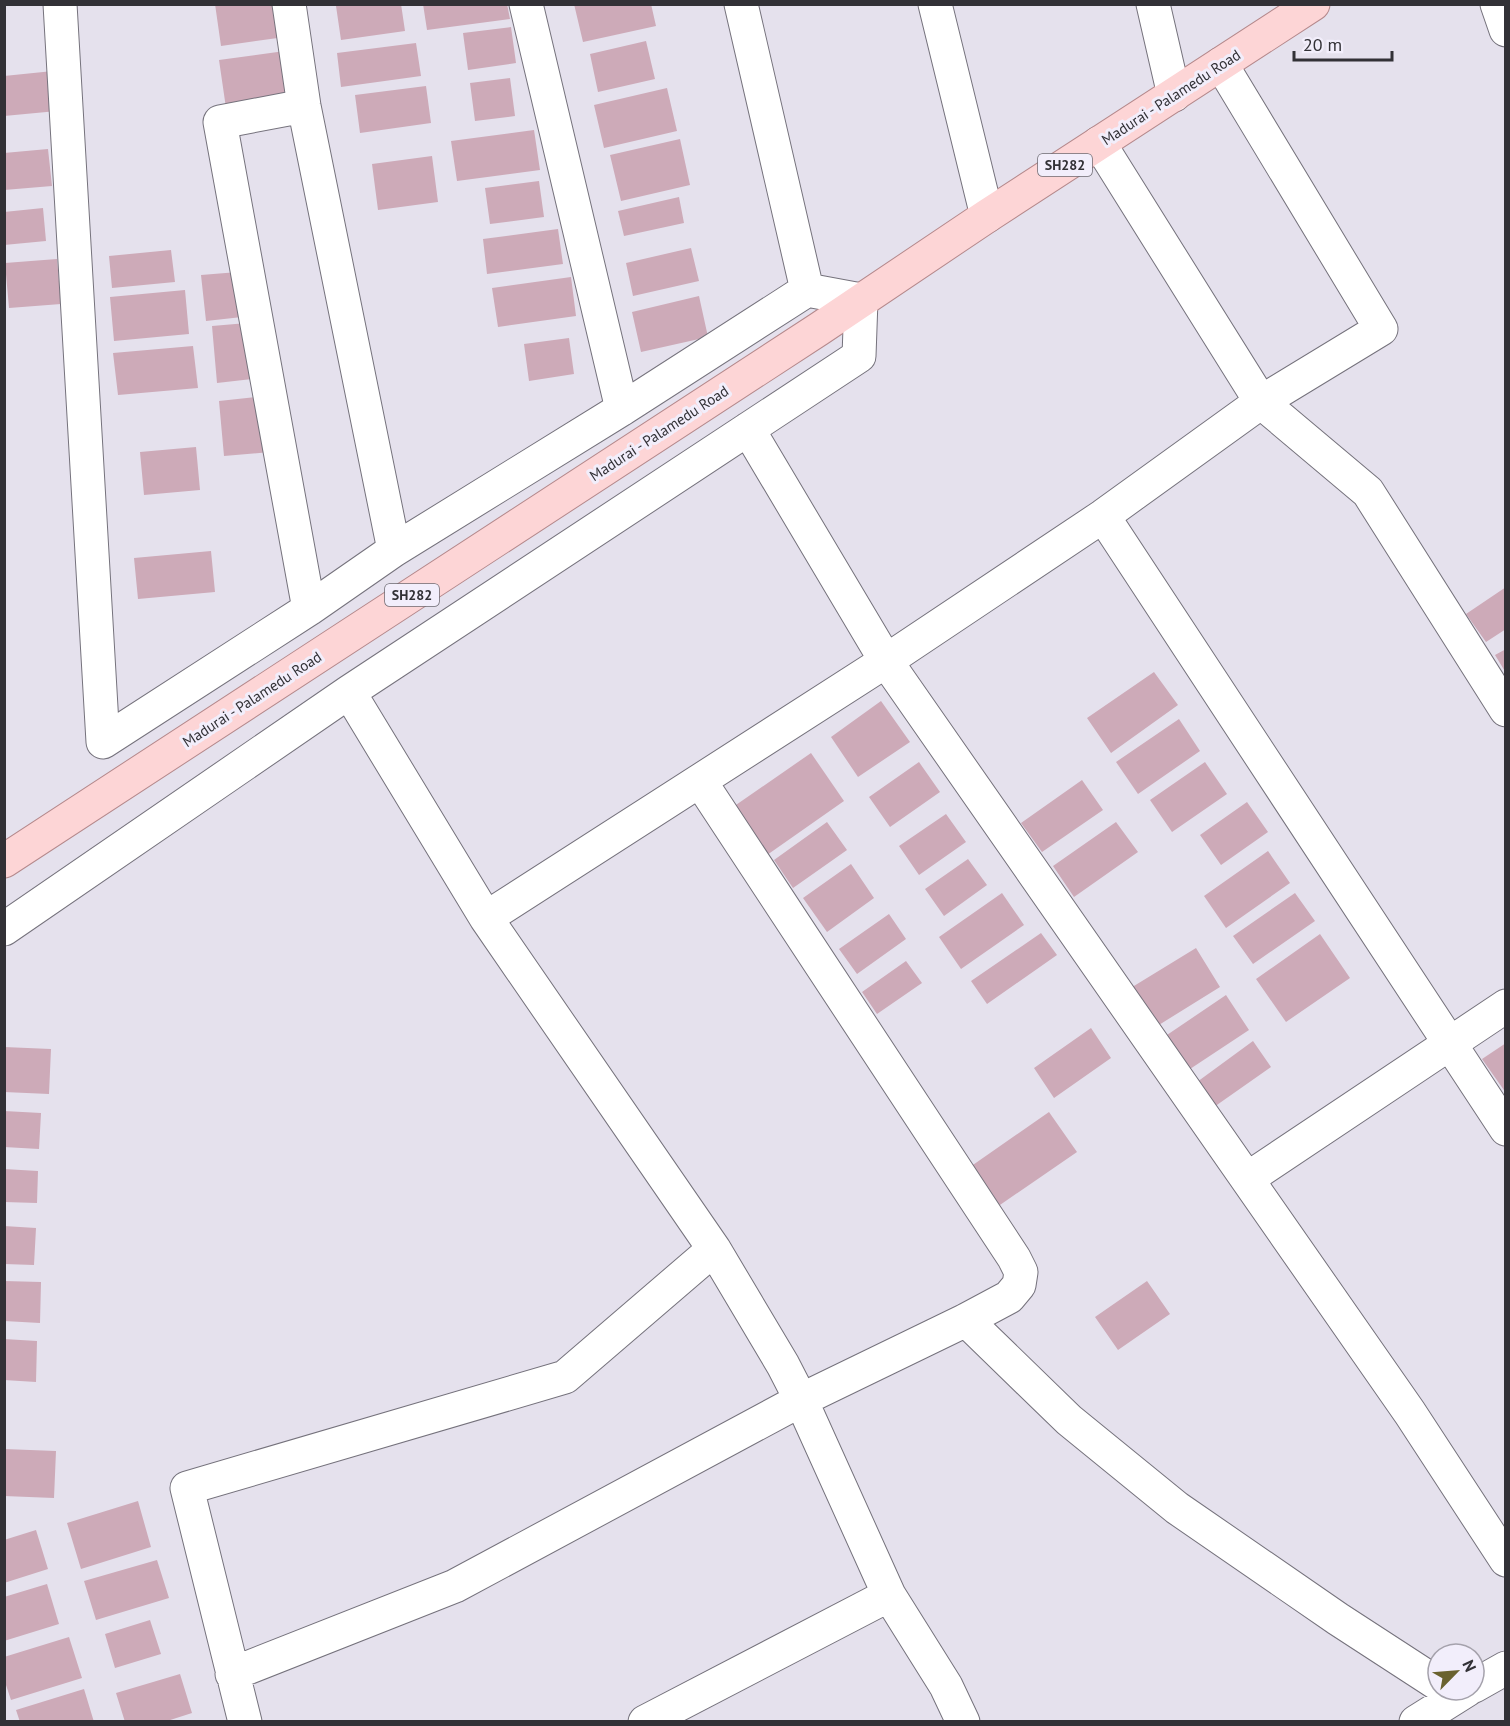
<svg xmlns="http://www.w3.org/2000/svg" width="1510" height="1726" font-family="'PT Sans',sans-serif">
<style>
.building{fill:#cdaab8}
.lines{fill:none;stroke-linecap:round;stroke-linejoin:round}
.minor-casing{stroke:#75727c;stroke-width:35}
.major-casing{stroke:#b5898c;stroke-width:35}
.minor{stroke:#fff;stroke-width:33}
.major{stroke:#fdd5d6;stroke-width:33}
.labels{text-anchor:middle;dominant-baseline:central;stroke-width:6;stroke-linejoin:round;paint-order:stroke}
.shield{fill:#f2eefb;stroke:#6c6a71;stroke-width:1.5}
.shield-label{font-size:14px;font-weight:bold;fill:#323136}
.street-label{font-size:15px;fill:#323136;stroke:#f2eefb}
</style>
<rect width="100%" height="100%" fill="#e5e1ed"/>
<!-- building -->
<path class="building" d="M215,4H281L285,37L221,46Z
M346,4H401L405,31L341,40L336,6Z
M423,4H507L510,19L427,30Z
M574,4H651L656,26L583,42Z
M511,27L516,63L468,70L463,33Z
M646,41L655,79L598,92L590,54Z
M416,43L421,76L341,87L337,53Z
M292,50L298,99L226,108L219,60Z
M53,71L57,111L4,116V76Z
M510,78L515,116L475,121L470,83Z
M426,86L431,123L360,133L355,95Z
M667,88L677,131L604,148L594,105Z
M534,130L540,170L457,181L451,141Z
M680,139L690,185L621,201L610,155Z
M48,149L52,186L4,190V153Z
M432,156L438,202L378,210L372,164Z
M539,181L544,217L490,224L485,188Z
M679,197L684,223L624,236L618,211Z
M43,208L46,241L4,245V212Z
M558,229L563,264L487,274L483,239Z
M691,248L699,281L633,296L626,263Z
M171,250L175,282L112,288L109,256Z
M57,259L61,304L9,308L5,263Z
M238,272L242,317L206,321L201,275Z
M571,277L576,316L498,327L492,288Z
M185,290L189,334L114,341L110,297Z
M699,296L708,337L641,352L632,312Z
M247,323L252,379L217,383L212,326Z
M569,338L574,374L529,381L524,344Z
M193,346L198,388L118,395L113,353Z
M265,396L270,452L224,456L219,401Z
M196,447L200,490L144,495L140,452Z
M211,551L215,592L138,599L134,558Z
M1506,587V629L1486,642L1466,614Z
M1506,649V673L1495,655Z
M1154,672L1178,705L1111,753L1087,718Z
M881,701L910,742L858,777L831,737Z
M1179,719L1200,751L1138,794L1116,762Z
M811,753L844,801L767,855L733,807Z
M919,762L940,792L890,827L869,797Z
M1205,762L1227,794L1172,832L1150,800Z
M1082,780L1103,810L1042,852L1021,823Z
M1247,802L1268,832L1221,865L1200,835Z
M946,814L966,842L919,875L899,846Z
M827,822L847,850L793,888L774,860Z
M1116,822L1138,852L1074,897L1053,866Z
M1268,851L1290,883L1226,928L1204,896Z
M968,859L987,885L944,916L925,889Z
M851,864L874,898L827,932L803,898Z
M1002,893L1024,925L961,969L939,937Z
M1295,893L1315,921L1253,964L1233,936Z
M889,914L906,939L857,974L839,949Z
M1041,933L1057,955L987,1004L971,981Z
M1320,934L1350,978L1286,1022L1256,979Z
M1196,948L1220,987L1154,1028L1129,989Z
M906,961L922,983L877,1014L862,992Z
M1226,995L1249,1030L1187,1071L1164,1037Z
M1091,1028L1111,1058L1054,1098L1034,1068Z
M1253,1041L1271,1067L1214,1107L1197,1082Z
M1506,1043V1093L1482,1059Z
M4,1047L51,1049L49,1094L4,1092Z
M4,1111L41,1113L39,1149L4,1147Z
M1049,1112L1077,1152L997,1207L970,1167Z
M4,1169L38,1171L37,1203L4,1202Z
M4,1226L36,1228L34,1265L4,1264Z
M4,1281L41,1282L40,1323L4,1321Z
M1147,1281L1170,1314L1118,1350L1095,1317Z
M4,1339L37,1341L36,1382L4,1380Z
M4,1449L56,1451L54,1498L4,1496Z
M138,1501L151,1547L81,1569L67,1523Z
M36,1530L48,1569L4,1583V1540Z
M157,1560L169,1598L96,1620L84,1581Z
M47,1584L59,1624L4,1641V1597Z
M150,1620L161,1654L115,1668L105,1634Z
M69,1637L82,1678L11,1700L4,1679V1657Z
M180,1674L192,1713L164,1722H125L116,1693Z
M84,1689L94,1722H20L16,1710Z"/>
<g class="lines">
<!-- minor casing -->
<g class="minor-casing">
<path id="minor" d="M60,4L103,742L309,609L394,550L622,409L807,290
M289,4L304,106L394,550
M526,4L622,409
M935,4L987,216
M1153,4L1174,95
M1497,4L1506,30
M1221,64L1381,329L1261,402L1368,492L1506,710
M304,106L220,122L309,609
M748,429L886,661L1410,1413L1506,1560
M1103,516L1506,1129
M349,692L486,918L886,661L1103,516L1261,402L1099,143
M486,918L714,1249L783,1365L801,1400L889,1595L946,1686L963,1722
M4,929L349,692L859,356L861,300L807,290L741,4
M1247,1179L1506,1006
M966,1320L1069,1420L1177,1508L1338,1619L1438,1684
M232,1674L455,1586L801,1400L966,1320L1009,1297L1019,1285L1021,1272L1014,1258L700,781
M1474,1686L1506,1668
M245,1722L187,1488L565,1377L714,1249
M645,1722L889,1595
M1416,1722L1467,1690"/>
</g>
<!-- major casing -->
<g class="major-casing">
<path id="major" d="M4,861L819,329L987,216L1313,4"/>
</g>
<!-- minor -->
<use href="#minor" class="minor"/>
<!-- major -->
<use href="#major" class="major"/>
</g>
<g class="labels">
<!-- shield labels -->
<g class="shield">
<rect x="1038" y="154" width="54" height="22" rx="4.5"/>
<rect x="385" y="584" width="54" height="22" rx="4.5"/>
</g>
<g class="shield-label">
<text x="1065" y="165">SH282</text>
<text x="412" y="595">SH282</text>
</g>
<!-- street labels -->
<g class="street-label">
<text transform="translate(1171 97) rotate(-33)">Madurai - Palamedu Road</text>
<text transform="translate(659 433) rotate(-33)">Madurai - Palamedu Road</text>
<text transform="translate(252 699) rotate(-33)">Madurai - Palamedu Road</text>
</g>
</g>
<!-- border -->
<rect width="1510" height="1726" fill="none" stroke="#323136" stroke-width="12"/>
<!-- north arrow -->
<g transform="translate(1456 1672) rotate(65)"><circle r="28" fill="#f2eefb" stroke="#a5a2ac" stroke-width="1.5"/>
<path d="M0-4.5L10 22L0 15L-10 22Z" fill="#6a622f"/>
<text y="-9" font-size="16" font-weight="bold" text-anchor="middle" fill="#323136">N</text>
</g>
<!-- scale -->
<path d="M1294 51v9h98v-9" fill="none" stroke="#323136" stroke-width="3"/>
<text x="1303" y="51" font-size="18" fill="#323136" stroke="#f2eefb" stroke-width="4.5" paint-order="stroke">20 m</text>
</svg>
